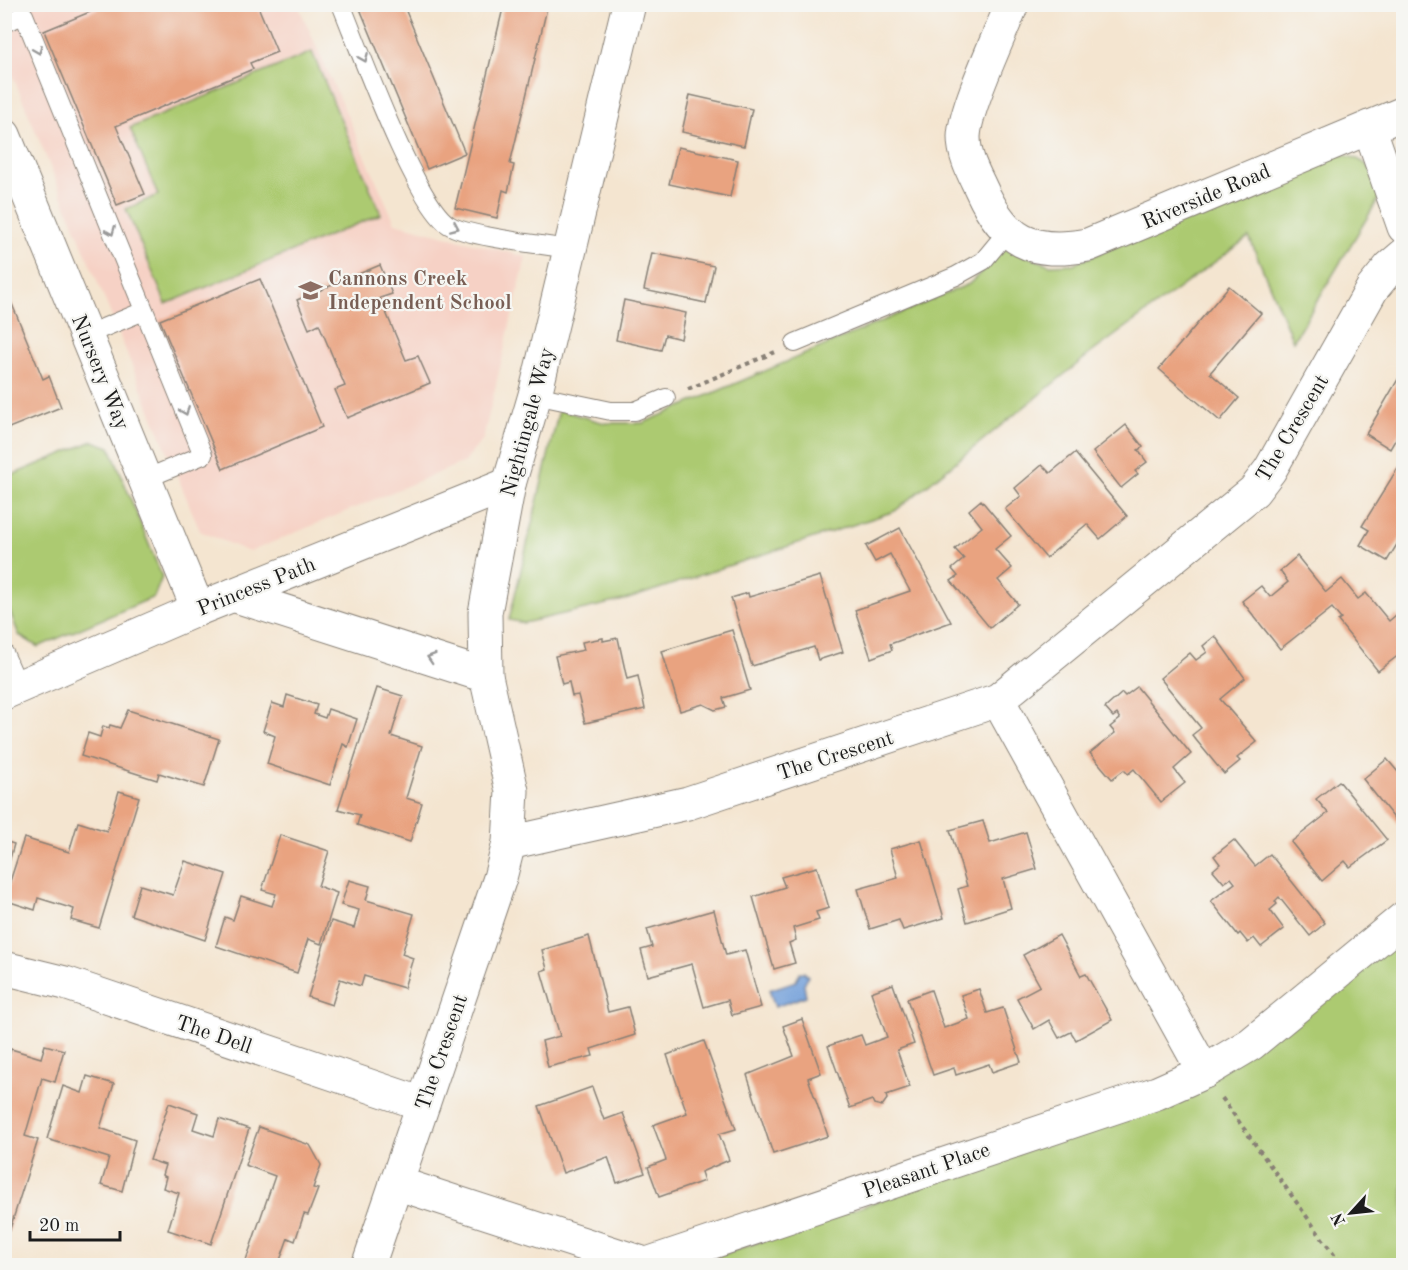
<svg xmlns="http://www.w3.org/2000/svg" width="1408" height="1270" viewBox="0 0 1408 1270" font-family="'Old Standard TT',serif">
  <rect width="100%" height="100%" fill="#f6f6f2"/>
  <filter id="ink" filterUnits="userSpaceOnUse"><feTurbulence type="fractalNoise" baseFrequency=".0167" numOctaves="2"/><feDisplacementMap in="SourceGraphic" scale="12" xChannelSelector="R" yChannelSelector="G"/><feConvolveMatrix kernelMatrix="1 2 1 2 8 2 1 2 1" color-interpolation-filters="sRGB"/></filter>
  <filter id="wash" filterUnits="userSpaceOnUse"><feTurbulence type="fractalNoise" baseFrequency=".008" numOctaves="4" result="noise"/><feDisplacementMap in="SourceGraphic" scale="24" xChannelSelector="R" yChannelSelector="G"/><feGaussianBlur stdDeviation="1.35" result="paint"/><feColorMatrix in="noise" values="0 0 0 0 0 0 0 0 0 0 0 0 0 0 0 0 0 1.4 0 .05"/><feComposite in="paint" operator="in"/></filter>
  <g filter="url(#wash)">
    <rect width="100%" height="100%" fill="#f4e5d0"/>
    <path fill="#f6d1c5" d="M4,5h294l97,218 131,34 -43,182 -19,23 -215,90 -49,-21 -195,-474z"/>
    <g fill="#acca71" stroke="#647346" stroke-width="1.5">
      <path d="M312,52l69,162 -215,90 -40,-95 32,-14 -28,-67z"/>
      <path d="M1339,154c30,5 32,14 43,39l-89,148 -44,-104 -158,116 -196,158 -267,88 -104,24 -15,-3 50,-210 46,13h38l326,-139 36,-36 45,17 23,-1z"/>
      <path d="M93,441l17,6 52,130 -8,20 -116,50 -19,-12 -14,-36v-121z"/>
      <path d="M1403,934v331l-686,1 1,-10 474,-163z"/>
    </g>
    <path fill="#719ed9" stroke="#465d7a" stroke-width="1.5" d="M800,972h4l4,4 -4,8 2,12 -31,11 -6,-17 27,-9z"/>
    <g id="blocks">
      <g fill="#e9a380">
        <path d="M109,4h148l20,48 -27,11 3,6 -137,57 29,68 -28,11 -73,-174z"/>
        <path d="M358,4h45l62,149 -38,16z"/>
        <path d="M504,4h44l-38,160 4,1 -6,27 -5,-2 -6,28 -42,-10z"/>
        <path d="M690,95l62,14 -8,37 -62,-14z"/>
        <path d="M678,147l60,13 -8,37 -61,-13z"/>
        <path d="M652,253l62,13 -8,37 -62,-13z"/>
        <path d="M380,265l12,29 -12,4 26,62 12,-4 12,27 -83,35 -12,-28 10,-4 -26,-62 -10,5 -12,-29z"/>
        <path d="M260,279l62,148 -99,42 -63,-149z"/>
        <path d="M1229,286l32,27 -51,60 29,25 -19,23 -61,-52z"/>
        <path d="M624,300l62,13 -5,26 -16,-4 -4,15 -45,-10z"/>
        <path d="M5,302l7,2 31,75 6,-3 12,31 -57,23v-36l4,-1 -3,-9z"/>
        <path d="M1404,369v56l-14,24 -24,-15z"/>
        <path d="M1126,425l17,22 -5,3 9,12 -12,9 3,3 -17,14 -28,-36z"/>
        <path d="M1075,453l52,63 -27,23 -13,-15 -41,34 -41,-49 16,-13 -6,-8 27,-23 8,8z"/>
        <path d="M1399,466l5,3v64l-17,28 -27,-16 9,-15 -7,-4z"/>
        <path d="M981,500l30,36 -16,13 17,19 -14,12 20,24 -28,24 -39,-47 7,-5 -6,-7 12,-10 -9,-10 27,-22 -13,-17z"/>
        <path d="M900,528l51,94 -61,22 2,6 -21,8 -16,-48 55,-19 -20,-37 -15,8 -9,-16z"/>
        <path d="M1297,556l29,36 16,-13 16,20 8,-6 23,28 7,-6 8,9v27l-26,20 -40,-50 3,-2 -9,-11 -52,41 -38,-48 19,-15 9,11 18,-15 -8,-11z"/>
        <path d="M820,576l23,76 -25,8 -4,-13 -62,19 -21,-68 17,-5 1,4z"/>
        <path d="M732,630l18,60 -27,8 3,9 -11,3 -12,-6 -23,7 -18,-60z"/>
        <path d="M1215,636l30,42 -25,21 37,43 -20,16 3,3 -16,13 -32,-39 9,-7 -41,-50 30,-25 6,7 11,-8 -4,-6z"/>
        <path d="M603,638v3l15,-3 9,41 11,-3 7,33 -60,14 -7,-28 -6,1 -3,-14 -7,2 -7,-28 29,-6 -2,-8z"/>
        <path d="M1137,687l54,67 -17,15 11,14 -24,19 -27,-33 -6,5 -4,-4 -12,9 -22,-26 25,-20 -5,-6 10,-8 -3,-5 -4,3 -8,-9 17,-15 3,3z"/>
        <path d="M377,688l26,8 -12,40 31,10 -16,52 16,5 -12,39 -53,-17 3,-10 -22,-6z"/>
        <path d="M287,695l30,10 -3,9 11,4 3,-9 29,10 -9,28 -5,-3 -13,41 -63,-21 8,-28 -12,-5 9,-28 12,4z"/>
        <path d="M128,710l91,29 -15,48 -45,-14 -2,7 -76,-24 7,-23 12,4 3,-11 6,2 1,-3 10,3z"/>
        <path d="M1387,759l11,13 6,-5v58l-3,2 -38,-48z"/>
        <path d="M1339,781l48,59 -37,27 -5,-6 -23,20 -31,-39 37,-29 -12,-14z"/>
        <path d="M119,791l20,6 -40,131 -28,-8 3,-11 -36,-11 -3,12 -31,-10 20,-62 45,14 9,-30 29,9z"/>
        <path d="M983,821l7,22 36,-11 11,37 -34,10 8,29 -44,14 -9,-33 9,-3 -17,-56z"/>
        <path d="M280,835l49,16 -11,35 19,7 -16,51 -13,-5 -11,34 -81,-27 9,-29 8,3 8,-24 31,10 4,-12 -14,-4z"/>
        <path d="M921,840l23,78 -41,12 -4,-10 -29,9 -12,-40 40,-11 -8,-29z"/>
        <path d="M1234,840l21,26 15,-12 55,69 -15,13 -31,-39 -4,4 2,3 -7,6 14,19 -23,18 -7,-9 -6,5 -8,-10 -2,2 -27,-34 24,-18 -4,-5 -7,5 -11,-13 7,-6 -6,-8z"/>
        <path d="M4,841l10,3 -9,33h-1z"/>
        <path d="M185,861l41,13 -21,66 -74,-25 9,-30 33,10z"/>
        <path d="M817,867l12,41 -13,4 3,8 -26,8 3,12 -7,3 6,20 -21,6 -21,-72 32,-10 -4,-10z"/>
        <path d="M349,880l21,6 -4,14 48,14 -12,40 11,4 -9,30 -40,-12 -3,10 -21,-7 -8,26 -24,-8 23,-76 23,7 5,-18 -18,-5z"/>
        <path d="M714,910l12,45 19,-5 16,57 -29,8 -4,-15 -24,7 -12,-43 -44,12 -7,-26 11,-3 -5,-18z"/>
        <path d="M1059,935l22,41 5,-2 26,46 -36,20 -5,-8 -12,6 -10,-18 -15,9 -17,-31 23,-12 -17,-31z"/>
        <path d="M589,936l19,76 20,-5 7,28 -44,14 2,7 -45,11 -6,-26 18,-5 -19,-65 6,-2 -5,-19z"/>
        <path d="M893,984l21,60 -17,6 13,37 -24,8 1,4 -5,7 -8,-2 -2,-4 -22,8 -22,-62 33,-11 4,10 22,-8 -16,-45z"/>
        <path d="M979,989l8,24 16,-5 18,54 -29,10 -3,-8 -33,11 -2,-7 -21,7 -26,-76 24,-9 13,38 25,-9 -8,-24z"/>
        <path d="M802,1019l19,54 -13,5 20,58 -55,18 -26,-79 47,-19 -11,-30z"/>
        <path d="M704,1041l32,88 -17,5 10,26 -28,12 3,9 -45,16 -11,-30 18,-7 -13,-35 34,-12 -20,-58z"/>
        <path d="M45,1045l19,5 -9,32 -13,-4 -17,58 13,4 -29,92 -4,-1v-161l6,-21 30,9z"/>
        <path d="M87,1076l27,8 -14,44 35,12 -13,51 -21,-6 8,-27 -62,-19 16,-53 19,7z"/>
        <path d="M592,1087l12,33 19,-7 22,60 -28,10 -9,-26 -45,16 -24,-67z"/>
        <path d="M169,1103l29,10 -5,16 21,7 5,-17 30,10 -38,115 -43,-14 11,-37 -16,-5 3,-11 -4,-2 3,-10 -15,-5z"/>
        <path d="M259,1127l51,18 11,20 -8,23 5,1 -10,26 -4,-1 -9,27 -7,-3 -10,28h-34l31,-90 -30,-11z"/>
      </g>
    </g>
  </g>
  <g filter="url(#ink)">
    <use href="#blocks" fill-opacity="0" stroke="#888076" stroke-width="1.5"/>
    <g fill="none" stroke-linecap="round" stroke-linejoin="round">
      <defs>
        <g id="service">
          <path d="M341,4c18,44 75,201 108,221 19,12 96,20 121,24"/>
          <path d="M4,23l20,-8 179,440 -58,24"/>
          <path d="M86,335l58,-24"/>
          <path d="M795,343l161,-67 27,-15 24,-29"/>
          <path d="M535,395l76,16h24l31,-13"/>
          <path d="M4,653l15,34"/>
        </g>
        <g id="minor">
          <path d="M1012,4c-12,31 -47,104 -48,133 0,19 9,35 17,52 24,53 50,66 107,56l316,-132"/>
          <path d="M1369,127l35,100"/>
          <path d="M4,135l194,474"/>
          <path d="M4,693l194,-84 311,-125"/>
          <path d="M998,700l206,372"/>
          <path d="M509,843l179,-40 310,-103 256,-209 16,-21 102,-181 18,-22 14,-12"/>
          <path d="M4,968l61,15 358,121"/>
          <path d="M396,1183l255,83"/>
          <path d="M647,1264l510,-171 47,-21 47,-28 153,-126"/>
        </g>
        <g id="tertiary">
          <path d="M233,595l253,81"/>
          <path d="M368,1266l132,-388 9,-35 3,-52 -26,-115 -1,-63 24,-129 26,-89 94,-391"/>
        </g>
      </defs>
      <use href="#service" stroke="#888076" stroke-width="20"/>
      <use href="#minor" stroke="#888076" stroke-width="35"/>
      <use href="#tertiary" stroke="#888076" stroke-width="35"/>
      <g stroke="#888076" stroke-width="4" stroke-dasharray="4.5 4.5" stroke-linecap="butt">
        <path d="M688,389l87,-37"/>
        <path d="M1222,1098l120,168"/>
      </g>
      <use href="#service" stroke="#fff" stroke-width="18"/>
      <use href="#minor" stroke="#fff" stroke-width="33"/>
      <use href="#tertiary" stroke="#fff" stroke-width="33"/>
    </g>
    <defs><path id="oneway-chevron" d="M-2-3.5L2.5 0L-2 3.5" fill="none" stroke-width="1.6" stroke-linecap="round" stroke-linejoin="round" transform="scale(1.5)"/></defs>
    <g stroke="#999">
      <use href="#oneway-chevron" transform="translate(38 50) rotate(68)"/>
      <use href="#oneway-chevron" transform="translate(364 58) rotate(67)"/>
      <use href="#oneway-chevron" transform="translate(455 227) rotate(24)"/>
      <use href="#oneway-chevron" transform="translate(111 231) rotate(68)"/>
      <use href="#oneway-chevron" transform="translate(185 411) rotate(68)"/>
      <use href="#oneway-chevron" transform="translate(431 658) rotate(-162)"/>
    </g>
  </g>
  <defs>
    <symbol id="school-bare" viewBox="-9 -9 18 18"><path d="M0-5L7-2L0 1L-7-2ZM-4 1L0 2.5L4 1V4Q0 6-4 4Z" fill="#8d6e63" stroke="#f6f6f2" stroke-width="2.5" paint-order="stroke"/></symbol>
  </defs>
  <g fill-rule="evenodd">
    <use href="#school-bare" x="294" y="274" width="33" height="33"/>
  </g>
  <g text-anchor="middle" stroke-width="4.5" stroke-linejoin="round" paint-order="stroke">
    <g font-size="21" fill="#1c1c1c" stroke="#f6f6f2">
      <text transform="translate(1206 196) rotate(-23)" y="7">Riverside Road</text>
      <text transform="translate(101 372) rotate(68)" y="7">Nursery Way</text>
      <text transform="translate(527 422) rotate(-75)" y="7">Nightingale Way</text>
      <text transform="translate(1292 428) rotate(-59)" y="7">The Crescent</text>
      <text transform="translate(256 586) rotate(-22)" y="7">Princess Path</text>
      <text transform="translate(835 755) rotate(-18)" y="7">The Crescent</text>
      <text transform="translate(214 1034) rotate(19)" y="7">The Dell</text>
      <text transform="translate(441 1052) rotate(-71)" y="7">The Crescent</text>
      <text transform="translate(926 1170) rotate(-19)" y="7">Pleasant Place</text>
    </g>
    <g font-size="21" font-weight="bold" fill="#785e54" stroke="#f6f6f2" text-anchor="start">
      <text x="328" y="285">Cannons Creek<tspan x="328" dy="24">Independent School</tspan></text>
    </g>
  </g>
  <rect width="1408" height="1270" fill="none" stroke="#f6f6f2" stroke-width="24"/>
  <g transform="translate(1351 1213) rotate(243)" stroke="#f6f6f2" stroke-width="4.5" paint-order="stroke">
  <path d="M0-4.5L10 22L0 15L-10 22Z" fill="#1c1c1c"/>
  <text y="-9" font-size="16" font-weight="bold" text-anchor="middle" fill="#1c1c1c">N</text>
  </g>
  <path d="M30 1231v9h90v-9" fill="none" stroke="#1c1c1c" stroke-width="3"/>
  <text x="39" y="1231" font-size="18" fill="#1c1c1c" stroke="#f6f6f2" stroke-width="4.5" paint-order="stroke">20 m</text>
</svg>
